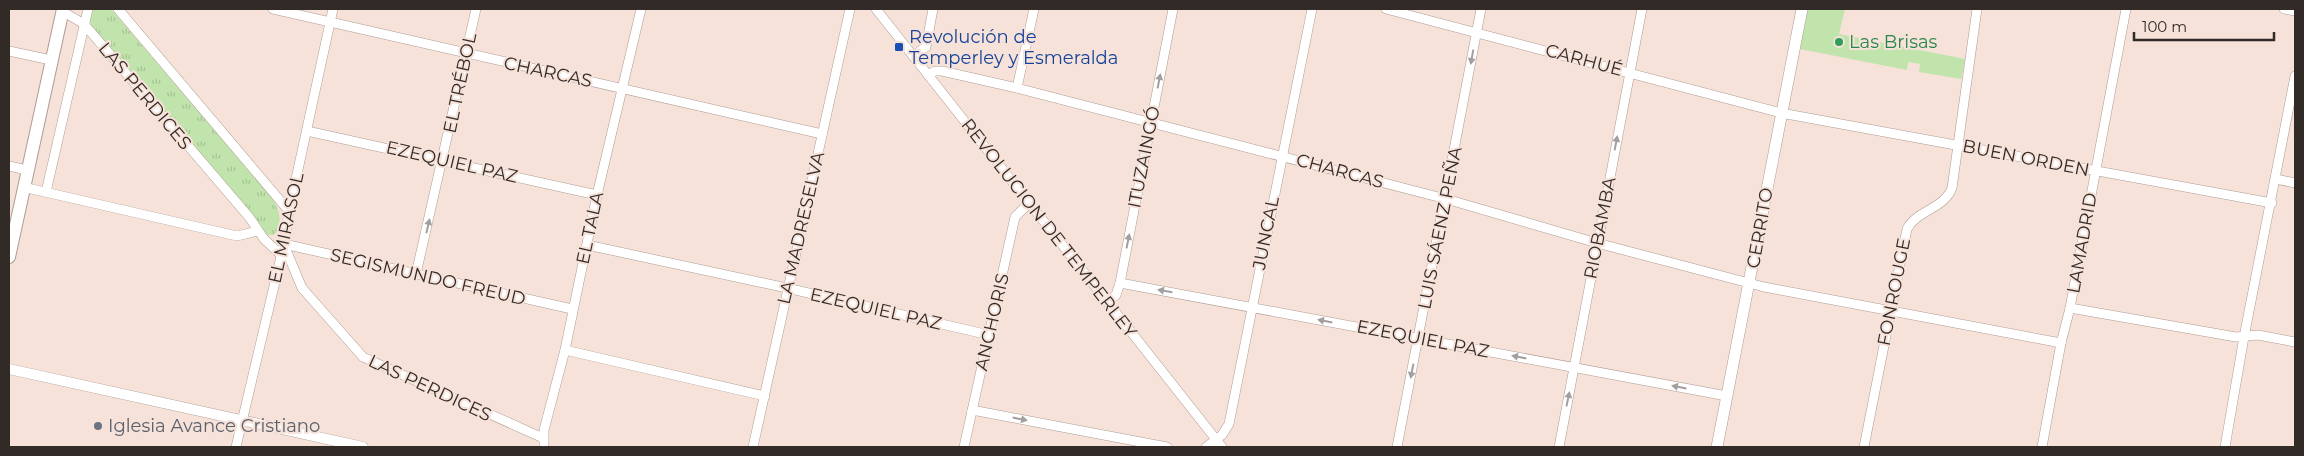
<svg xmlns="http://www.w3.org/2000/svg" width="2304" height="456" viewBox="0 0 2304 456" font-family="Montserrat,sans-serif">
  <defs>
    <pattern id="grass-tufts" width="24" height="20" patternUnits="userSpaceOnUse" patternTransform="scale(1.25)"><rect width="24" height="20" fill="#c0e4ab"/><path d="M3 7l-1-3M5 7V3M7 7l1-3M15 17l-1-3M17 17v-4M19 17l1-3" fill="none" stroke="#a5c493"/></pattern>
  </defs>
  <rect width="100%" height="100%" fill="#f6e2d9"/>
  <path fill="url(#grass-tufts)" d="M93,9h18l158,185c9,12 16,27 5,41h-7l-4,-3 -171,-203 -2,-8z"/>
  <path fill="#c0e4ab" d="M1808,9h37l-6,25 126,25 -4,20 -42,-7 1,-8 -12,-2 -1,8 -107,-21z"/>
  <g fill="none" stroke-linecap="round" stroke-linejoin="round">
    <defs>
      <g id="minor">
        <path d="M118,9l171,202"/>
        <path d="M273,9l549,125"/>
        <path d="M876,9l346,438"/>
        <path d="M1386,9l395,104 491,90"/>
        <path d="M2284,9l11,2"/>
        <path d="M62,11l22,13 165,193 15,22 17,16"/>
        <path d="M9,51l42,9"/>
        <path d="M913,56l13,-9 7,-38"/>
        <path d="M928,75l7,-4h7l75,17 429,111 151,44 167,44 297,56"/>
        <path d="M1017,88l17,-79"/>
        <path d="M307,131l290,64"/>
        <path d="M9,166l18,4"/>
        <path d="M2276,179l19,4"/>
        <path d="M23,187l214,49 21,-5"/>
        <path d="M46,192l42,-183"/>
        <path d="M284,244l288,65"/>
        <path d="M284,245l18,43 61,69 180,81"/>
        <path d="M587,245l200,43 202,47"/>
        <path d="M416,274l60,-265"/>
        <path d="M1120,283l607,113"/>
        <path d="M1108,302l8,-7 4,-12 53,-274"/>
        <path d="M2070,308l166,29 22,-2 37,7"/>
        <path d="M565,350l200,46"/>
        <path d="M972,410l195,37"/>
        <path d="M236,447l48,-203 5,-33 44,-202"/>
        <path d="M544,447v-17l21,-80 32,-155 44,-186"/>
        <path d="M753,447l97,-438"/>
        <path d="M964,447l51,-230 14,-14"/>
        <path d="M1206,447l16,-12 7,-11 83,-415"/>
        <path d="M1397,447l84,-438"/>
        <path d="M1559,447l83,-438"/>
        <path d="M1864,447l43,-218c10,-19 37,-20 45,-41l25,-179"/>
        <path d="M2042,447l19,-104 9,-35 56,-299"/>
        <path d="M2225,447l19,-110 51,-261"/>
      </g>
      <path id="tertiary" d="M9,369l354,78"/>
      <path id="secondary" d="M1717,447l85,-438"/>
      <path id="primary" d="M9,257l54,-248"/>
    </defs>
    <use href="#minor" stroke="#ae9c93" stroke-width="10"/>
    <use href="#tertiary" stroke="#ae9c93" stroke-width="11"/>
    <use href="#secondary" stroke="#ae9c93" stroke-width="12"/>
    <use href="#primary" stroke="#ae9c93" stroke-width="14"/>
    <use href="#minor" stroke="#fff" stroke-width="9"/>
    <use href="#tertiary" stroke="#fff" stroke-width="10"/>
    <use href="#secondary" stroke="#fff" stroke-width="11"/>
    <use href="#primary" stroke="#fff" stroke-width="12"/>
  </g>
  <defs><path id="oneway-solid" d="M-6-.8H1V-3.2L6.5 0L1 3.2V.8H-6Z" transform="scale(1.25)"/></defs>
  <g fill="#a39f9e">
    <use href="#oneway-solid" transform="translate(1472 57) rotate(100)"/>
    <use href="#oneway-solid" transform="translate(1159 81) rotate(-79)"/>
    <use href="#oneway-solid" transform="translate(1616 143) rotate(-79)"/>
    <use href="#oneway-solid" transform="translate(428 226) rotate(-77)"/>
    <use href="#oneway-solid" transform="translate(1128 241) rotate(-79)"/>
    <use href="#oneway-solid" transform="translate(1165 291) rotate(-170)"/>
    <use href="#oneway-solid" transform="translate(1325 321) rotate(-169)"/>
    <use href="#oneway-solid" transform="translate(1519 357) rotate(-169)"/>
    <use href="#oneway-solid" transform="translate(1412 371) rotate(101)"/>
    <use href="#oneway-solid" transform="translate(1679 387) rotate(-169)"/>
    <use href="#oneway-solid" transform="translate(1568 399) rotate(-78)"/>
    <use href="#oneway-solid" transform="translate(1020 419) rotate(11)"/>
  </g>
  <circle fill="#2e9e5b" stroke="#f6e2d9" stroke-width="2" cx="1839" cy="42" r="5"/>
  <rect fill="#1a4fb4" stroke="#f6e2d9" stroke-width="2" x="894" y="42" width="10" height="10" rx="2.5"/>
  <circle fill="#6b7280" stroke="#f6e2d9" stroke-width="2" cx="98" cy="426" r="5"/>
  <g text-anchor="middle" stroke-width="4" stroke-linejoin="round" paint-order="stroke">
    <g font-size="18" fill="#164399" stroke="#f6e2d9" text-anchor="start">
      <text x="909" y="43">Revolución de<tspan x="909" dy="21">Temperley y Esmeralda</tspan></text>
    </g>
    <g font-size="18" fill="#27864d" stroke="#f6e2d9" text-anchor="start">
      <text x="1849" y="48">Las Brisas</text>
    </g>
    <g font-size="18" fill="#322a27" stroke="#f6e2d9">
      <text transform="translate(1584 60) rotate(15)" y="6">CARHUÉ</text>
      <text transform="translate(548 72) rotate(12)" y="6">CHARCAS</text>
      <text transform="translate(460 83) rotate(-78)" y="6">EL TRÉBOL</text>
      <text transform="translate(145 96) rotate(50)" y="6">LAS PERDICES</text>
      <text transform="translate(1144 157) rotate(-79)" y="6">ITUZAINGÓ</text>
      <text transform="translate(2026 158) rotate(11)" y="6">BUEN ORDEN</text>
      <text transform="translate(452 162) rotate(13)" y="6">EZEQUIEL PAZ</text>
      <text transform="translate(1340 171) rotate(15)" y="6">CHARCAS</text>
      <text transform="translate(286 228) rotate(-78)" y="6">EL MIRASOL</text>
      <text transform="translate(590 228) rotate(-78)" y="6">EL TALA</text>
      <text transform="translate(801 228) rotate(-77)" y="6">LA MADRESELVA</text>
      <text transform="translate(1049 228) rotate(52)" y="6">REVOLUCION DE TEMPERLEY</text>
      <text transform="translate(1440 228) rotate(-79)" y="6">LUIS SÁENZ PEÑA</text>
      <text transform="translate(1600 228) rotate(-79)" y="6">RIOBAMBA</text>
      <text transform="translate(1760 228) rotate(-80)" y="6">CERRITO</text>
      <text transform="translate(1266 233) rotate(-79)" y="6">JUNCAL</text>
      <text transform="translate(2082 243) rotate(-80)" y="6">LAMADRID</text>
      <text transform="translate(428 277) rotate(13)" y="6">SEGISMUNDO FREUD</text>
      <text transform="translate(1894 292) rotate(-79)" y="6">FONROUGE</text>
      <text transform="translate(876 309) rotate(13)" y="6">EZEQUIEL PAZ</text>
      <text transform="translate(992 322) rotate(-77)" y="6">ANCHORIS</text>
      <text transform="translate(1423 339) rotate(11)" y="6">EZEQUIEL PAZ</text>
      <text transform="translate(430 388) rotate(25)" y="6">LAS PERDICES</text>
    </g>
    <g font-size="18" fill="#5b616d" stroke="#f6e2d9" text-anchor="start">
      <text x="108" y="432">Iglesia Avance Cristiano</text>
    </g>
  </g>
  <rect width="2304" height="456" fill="none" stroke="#322a27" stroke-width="20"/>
  <path d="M2134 32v8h140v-8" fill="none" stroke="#322a27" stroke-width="2.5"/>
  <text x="2142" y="32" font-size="15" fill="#322a27" stroke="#f6e2d9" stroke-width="4" paint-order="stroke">100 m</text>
</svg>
